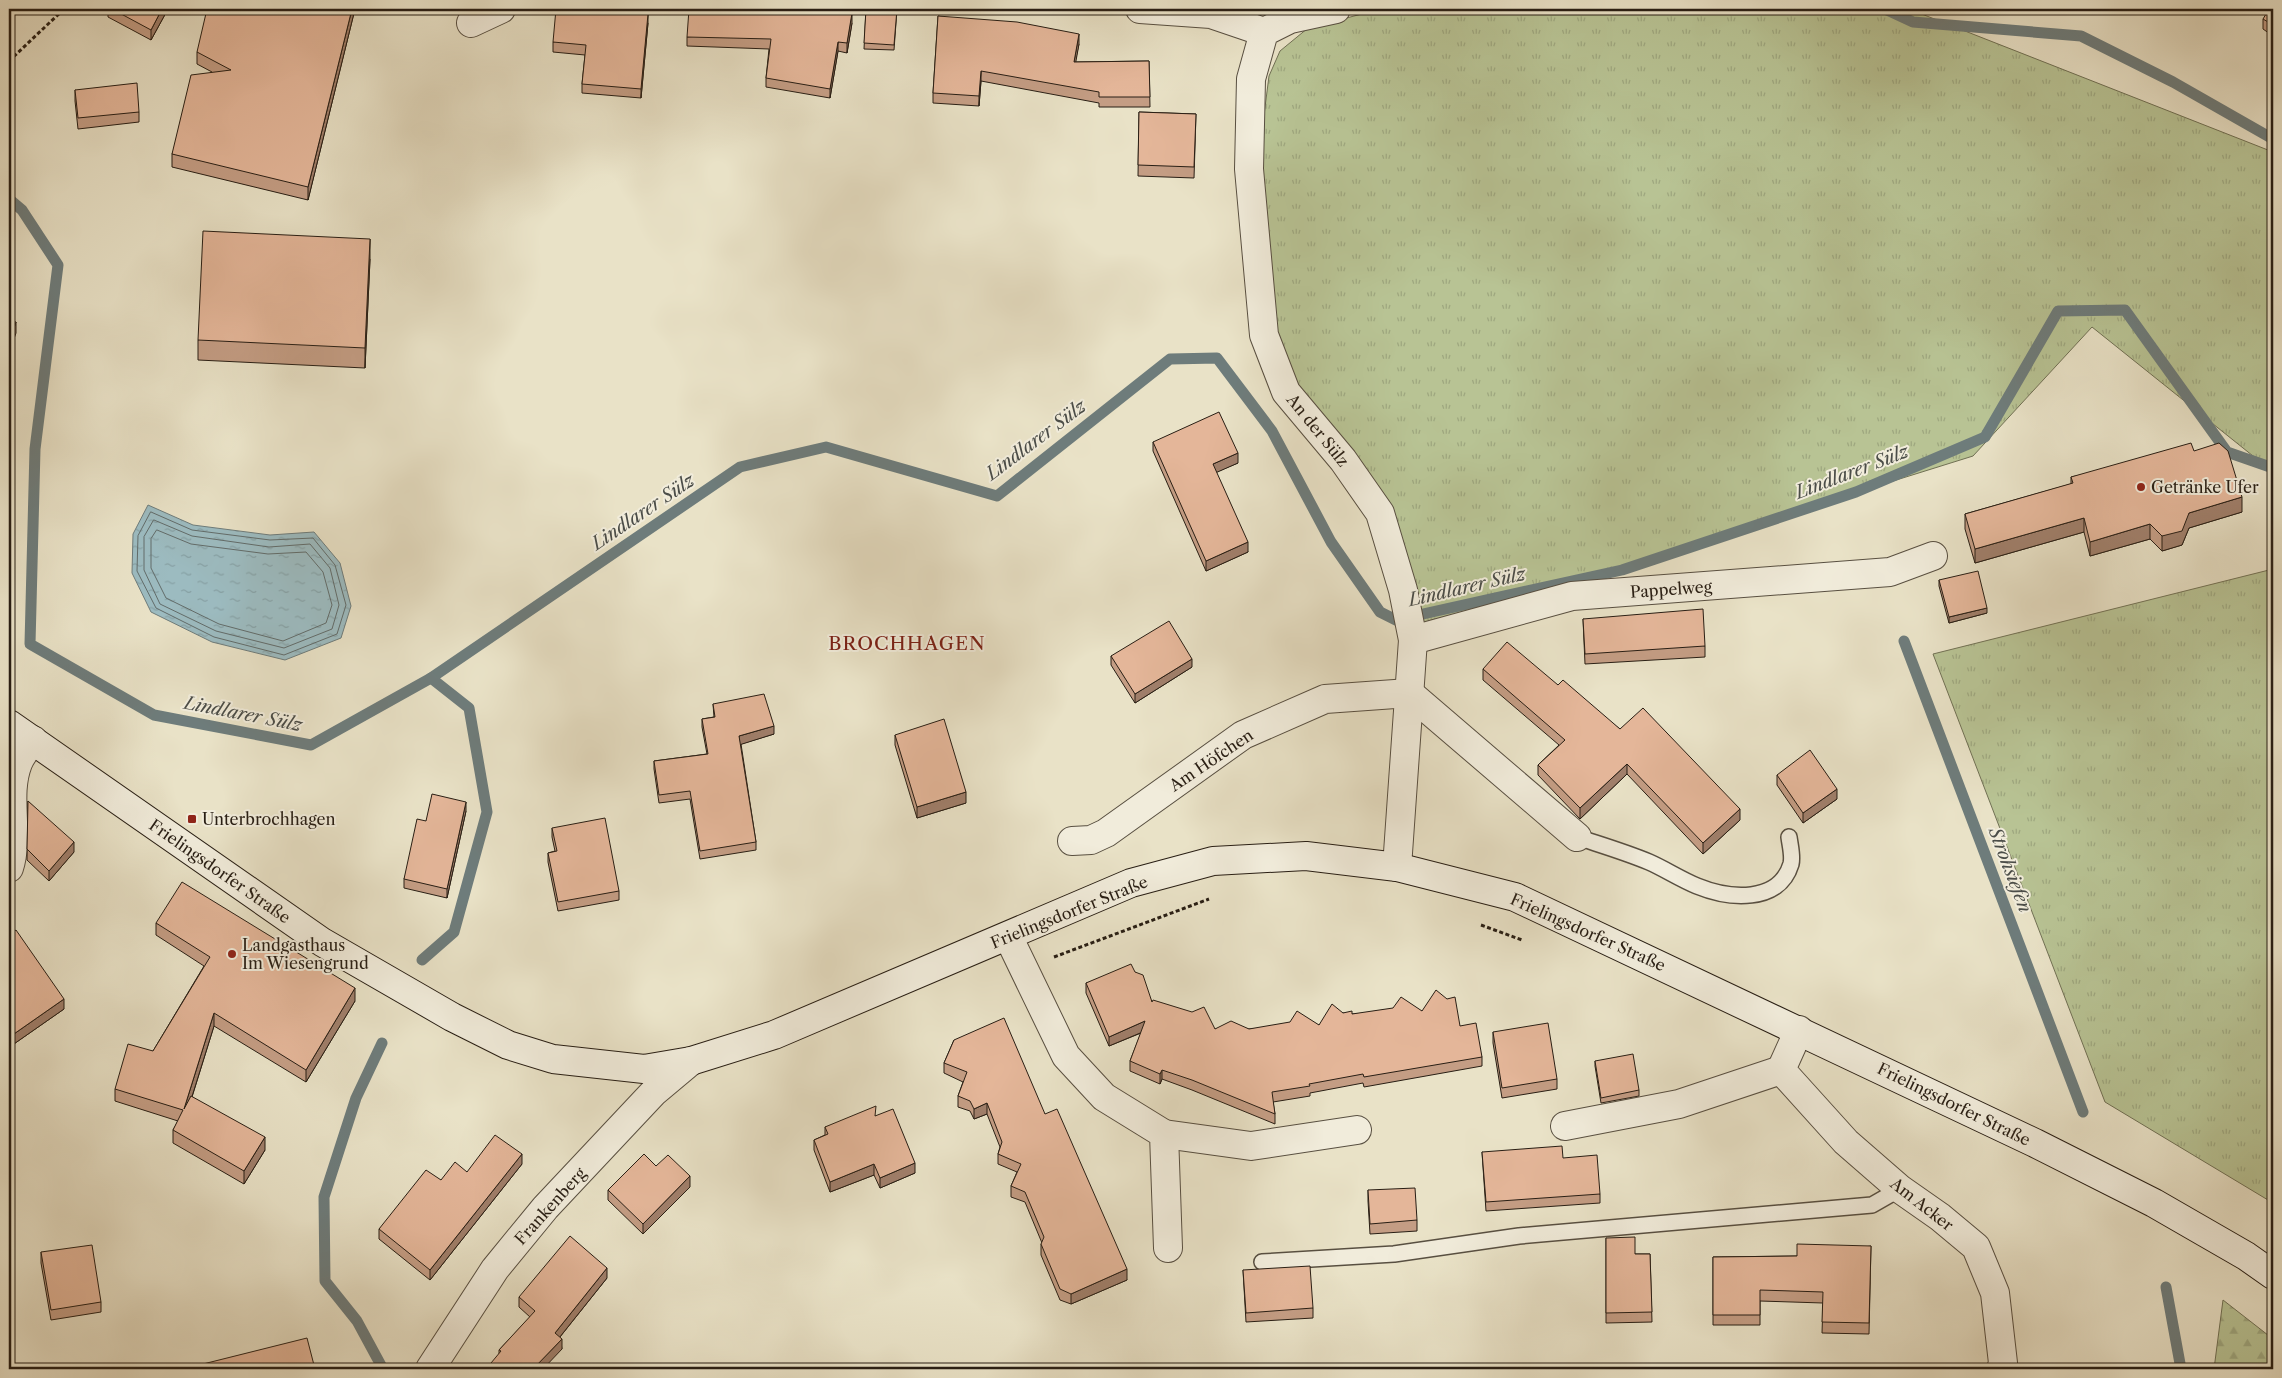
<svg xmlns="http://www.w3.org/2000/svg" width="2282" height="1378" viewBox="0 0 2282 1378" font-family="'Libre Caslon Text',serif">
  <defs>
    <pattern id="grass-tufts" width="24" height="20" patternUnits="userSpaceOnUse" patternTransform="scale(1.25)"><rect width="24" height="20" fill="#b8c394"/><path d="M3 7l-1-3M5 7V3M7 7l1-3M15 17l-1-3M17 17v-4M19 17l1-3" fill="none" stroke="#9ea77f"/></pattern>
    <pattern id="forest-firs" width="22" height="20" patternUnits="userSpaceOnUse" patternTransform="scale(1.25)"><rect width="22" height="20" fill="#b8c394"/><path d="M5 1l3.5 6h-7zM16 11l3.5 6h-7z" fill="#9ea77f"/></pattern>
    <pattern id="water-ripples" width="26" height="14" patternUnits="userSpaceOnUse" patternTransform="scale(1.25)"><rect width="26" height="14" fill="#9cbbc0"/><path d="M2 4q2-2 4 0t4 0M15 11q2-2 4 0t4 0" fill="none" stroke="#86a0a4"/></pattern>
  </defs>
  <rect width="100%" height="100%" fill="#e9e2c7"/>
  <filter id="stains"><feTurbulence type="fractalNoise" baseFrequency=".004" numOctaves="4"/><feColorMatrix values="0 0 0 0 .2 0 0 0 0 .09 0 0 0 0 .02 0 0 0 .5 -.17"/></filter>
  <radialGradient id="worn" r=".72"><stop offset=".6" stop-color="#630" stop-opacity="0"/><stop offset="1" stop-color="#630" stop-opacity=".3"/></radialGradient>
  <g fill="url(#grass-tufts)" stroke="#707054">
    <path d="M1381,9h528l364,143v320l-181,-145 -119,129 -550,172 -10,-38 -118,-201 -25,-55 -13,-164 12,-94 11,-25 28,-23z"/>
    <path d="M2273,569v634l-168,-101 -172,-448z"/>
  </g>
  <path fill="url(#forest-firs)" stroke="#707054" d="M2223,1300l50,39v30h-59z"/>
  <path fill="url(#water-ripples)" stroke="#6e7c7b" d="M148,505l45,20 77,10 44,-3 26,31 11,43 -10,32 -56,22 -73,-18 -61,-30 -19,-39 1,-39z"/>
  <g fill="none" stroke-linecap="round" stroke-linejoin="round">
    <g stroke="#626c6a" stroke-width="1">
      <path d="M151,512l41,18 78,10 43,-2 22,27 11,40 -9,29 -53,21 -70,-18 -58,-29 -19,-37 1,-35z"/>
      <path d="M154,520l38,16 77,11 41,-3 20,24 9,37 -7,24 -48,19 -68,-17 -56,-27 -16,-34v-33z"/>
      <path d="M157,530l34,14 77,10 38,-2 17,20 9,33 -6,18 -43,18 -64,-17 -53,-26 -15,-30v-29z"/>
    </g>
    <g stroke="#6e7c7b" stroke-width="11">
      <path d="M1885,9l28,13 168,14 92,46 100,57"/>
      <path d="M9,199l13,11 36,55 -23,184 -5,195 124,71 157,30 120,-67 309,-211 86,-20 171,49 173,-137 47,-1 55,73 59,111 49,70 16,8 226,-50 234,-78 129,-55 73,-126 67,-1 102,142 46,16"/>
      <path d="M1904,641l179,471"/>
      <path d="M422,960l32,-28 33,-120 -18,-104 -38,-30"/>
      <path d="M382,1043l-26,55 -32,99 1,84 32,40 26,48"/>
      <path d="M2166,1287l15,82"/>
    </g>
    <defs>
      <g id="lane">
        <path d="M1577,837c24,8 48,15 72,25 16,7 31,17 48,24 32,13 82,18 94,-22 2,-8 -1,-19 -2,-27"/>
        <path d="M1262,1262l132,-8 125,-18 353,-31 28,-16"/>
      </g>
      <g id="street">
        <path d="M1140,9l71,5 53,18"/>
        <path d="M1336,9l-46,10 -26,13 -13,47 -2,90 15,166 22,57 57,68 37,53 23,77 10,50 -16,227"/>
        <path d="M471,23l30,-14"/>
        <path d="M1413,640l159,-44 318,-24 43,-16"/>
        <path d="M1072,841l19,-1 15,-7 137,-98 82,-36 84,-6 168,144"/>
        <path d="M9,868c11,-34 -4,-72 9,-105 3,-8 10,-16 15,-23"/>
        <path d="M1008,936l58,120 38,41 60,37 4,114"/>
        <path d="M1799,1030l-18,40 65,72 54,47 40,28 36,30 19,46 8,70 -2,6"/>
        <path d="M1565,1126l114,-22 102,-34"/>
        <path d="M1164,1134l87,12 106,-16"/>
        <path d="M430,1369l65,-100 50,-61 109,-116 37,-31"/>
      </g>
      <path id="secondary" d="M9,724l313,218 130,75 56,28 45,14 91,10 47,-8 83,-26 357,-152 82,-22 93,-5 91,11 118,30 520,246 119,60 92,53 27,19"/>
    </defs>
    <use href="#lane" stroke="#584f41" stroke-width="18"/>
    <use href="#street" stroke="#584f41" stroke-width="30"/>
    <use href="#secondary" stroke="#281e14" stroke-width="30"/>
    <g stroke="#281e14" stroke-width="3" stroke-dasharray="4 2.5" stroke-linecap="butt">
      <path d="M9,61l55,-52"/>
      <path d="M1481,925l41,15"/>
      <path d="M1054,957l155,-58"/>
    </g>
    <use href="#lane" stroke="#f1ecdb" stroke-width="15"/>
    <use href="#street" stroke="#f1ecdb" stroke-width="28"/>
    <use href="#secondary" stroke="#f1ecdb" stroke-width="28"/>
  </g>
  <g fill="#c49d84" stroke="#281e14">
    <path d="M108,9h60l-17,31 -43,-23z"/>
    <path d="M355,9l-47,191 -136,-33v-13l40,-82 -15,-8v-12z"/>
    <path d="M866,9h31l-3,41 -30,-1z"/>
    <path d="M2273,9v27l-10,-7v-10z"/>
    <path d="M938,16l141,28 -4,18 74,-1 1,46h-51v-4l-118,-22 -2,25 -46,-3v-10z"/>
    <path d="M648,23l-7,75 -59,-5v-9l3,-29 -32,-3v-10z"/>
    <path d="M852,23l-5,30 -9,-2 -8,47 -64,-11v-9l3,-29 -82,-3v-9z"/>
    <path d="M75,90l64,22v10l-61,7 -3,-28z"/>
    <path d="M1139,112l57,2 -2,64 -56,-2z"/>
    <path d="M370,259l-5,109 -167,-8v-20z"/>
    <path d="M1153,442l85,21 -22,9 32,80 -42,19 -53,-120z"/>
    <path d="M2194,451l48,61 -53,16 -7,17 -20,6 -12,-12 -60,17 -6,-24 -109,31 -10,-34v-15l106,-30v-7z"/>
    <path d="M1939,580l48,33 -38,10 -10,-37z"/>
    <path d="M1583,619l122,27v11l-120,7z"/>
    <path d="M1111,656l81,11 -57,36 -24,-38z"/>
    <path d="M1483,669l75,16 62,44 120,91 -37,34 -76,-80 -47,45 -42,-44v-10l21,-20 -76,-65z"/>
    <path d="M713,704l61,30 -33,10 15,98v8l-56,9 -10,-60 -31,4 -5,-34v-8l53,-7 -5,-27v-8l12,-2z"/>
    <path d="M895,735l71,68 -49,15 -22,-73z"/>
    <path d="M1777,775l60,24 -34,24 -26,-38z"/>
    <path d="M28,801l46,51 -25,29 -22,-21z"/>
    <path d="M466,811l-19,87 -43,-10v-9l22,-58z"/>
    <path d="M552,828l67,63v9l-61,11 -10,-49v-9l7,-2 -3,-14z"/>
    <path d="M156,923l199,78 -49,81 -92,-56 -22,71 73,53 -21,34 -71,-41v-13l5,-9 -63,-20v-12l38,-38 51,-85 -48,-31z"/>
    <path d="M9,935l55,74 -53,37 -2,-3z"/>
    <path d="M1135,972l17,30 63,27h34l70,-4 24,-12 9,1 70,-3 38,15 22,31v9l-118,21 -1,-4 -53,10v3l-37,6 2,12v10l-83,-34 -30,-11 -2,5 -30,-13v-10l11,-28 -32,13 -23,-53v-10z"/>
    <path d="M1493,1032l64,47v10l-55,9 -9,-55z"/>
    <path d="M954,1040l91,74 82,166 -56,24 -11,-4 -19,-45v-11l1,-1 -17,-41 -14,-5v-11l6,-14 -19,-8v-10l2,-7 -13,-33 -13,5 -4,-8 -12,-4v-11l5,-14 -19,-9v-10z"/>
    <path d="M1595,1061l44,29v6l-38,7 -6,-37z"/>
    <path d="M876,1116l39,57 -35,15 -6,-13 -44,17 -16,-42v-10l11,-5v-8z"/>
    <path d="M1482,1152l118,42v9l-114,8z"/>
    <path d="M522,1164l-92,116 -51,-41v-10l62,-49 26,-8z"/>
    <path d="M656,1166l34,21 -47,47 -35,-34v-10z"/>
    <path d="M1368,1190l49,30v11l-47,3 -2,-33z"/>
    <path d="M1606,1238l29,16h15l2,68 -46,1z"/>
    <path d="M1871,1246l-2,88 -47,-1 1,-30 -63,-2v24h-47v-68l84,-1z"/>
    <path d="M41,1252l60,50v10l-50,8 -10,-57z"/>
    <path d="M1243,1270l70,38v10l-67,4z"/>
    <path d="M607,1278l-47,59 2,12 -63,5v-4l31,-33 -11,-10v-10z"/>
  </g>
  <g fill="#a07f6b" stroke="#281e14">
    <path d="M162,9h6l-17,31v-10z"/>
    <path d="M352,9h3l-47,191v-13z"/>
    <path d="M852,13v10l-5,30v-10z"/>
    <path d="M648,14v9l-7,75v-9z"/>
    <path d="M1079,34v10l-5,28v-10z"/>
    <path d="M838,42v9l-8,47v-9z"/>
    <path d="M981,71v10l-2,25v-10z"/>
    <path d="M370,239v20l-5,109v-20z"/>
    <path d="M16,322v11l-7,20v-11z"/>
    <path d="M1238,453v10l-25,11v-10z"/>
    <path d="M2242,497v15l-53,16 -7,17 -20,6v-15l27,-23z"/>
    <path d="M2084,518v14l-109,31v-14z"/>
    <path d="M2150,524v15l-60,17v-14z"/>
    <path d="M1248,542v10l-42,19v-10z"/>
    <path d="M1987,608v5l-38,10v-6z"/>
    <path d="M1192,659v8l-57,36v-9z"/>
    <path d="M774,726v8l-35,11v-9z"/>
    <path d="M1627,764v10l-47,45v-11z"/>
    <path d="M1837,789v10l-34,24v-10z"/>
    <path d="M966,792v11l-49,15v-11z"/>
    <path d="M466,802v9l-19,87v-9z"/>
    <path d="M1740,809v11l-37,34v-11z"/>
    <path d="M74,842v10l-25,29v-10z"/>
    <path d="M355,988v13l-49,81v-12z"/>
    <path d="M64,999v10l-53,37v-10z"/>
    <path d="M214,1013v13l-30,96v-13z"/>
    <path d="M1145,1021v10l-36,15v-9z"/>
    <path d="M1162,1070v9l-2,5v-10z"/>
    <path d="M987,1103v11l-13,5v-10z"/>
    <path d="M265,1137v13l-21,34v-13z"/>
    <path d="M522,1154v10l-92,116v-10z"/>
    <path d="M915,1163v10l-35,15v-10z"/>
    <path d="M874,1164v11l-44,17v-10z"/>
    <path d="M690,1176v11l-47,47v-10z"/>
    <path d="M607,1268v10l-52,65v-10z"/>
    <path d="M1127,1269v11l-56,24v-10z"/>
    <path d="M562,1339v10l-19,20h-10z"/>
  </g>
  <g fill="#e4b699" stroke="#281e14">
    <path d="M112,9h50l-11,21z"/>
    <path d="M207,9h145l-44,178 -136,-33 19,-79 40,-5 -34,-18z"/>
    <path d="M556,9h35l57,5 -7,75 -59,-5 4,-39 -33,-3z"/>
    <path d="M689,9h137l26,4 -5,30 -9,-1 -8,47 -64,-11 5,-39 -84,-2z"/>
    <path d="M866,9h31l-3,36 -30,-2z"/>
    <path d="M2269,9h4v16l-10,-6z"/>
    <path d="M938,16l79,6 62,12 -5,28 75,-1 1,36h-51v-5l-118,-21 -2,25 -46,-3z"/>
    <path d="M137,83l2,29 -61,6 -3,-28z"/>
    <path d="M1139,112l57,2 -2,53 -56,-2z"/>
    <path d="M203,231l167,8 -5,109 -167,-8z"/>
    <path d="M9,320l7,2 -7,20z"/>
    <path d="M1219,412l19,41 -25,11 35,78 -42,19 -53,-119z"/>
    <path d="M2191,443l3,8 25,-8 9,8 14,46 -53,16 -7,18 -20,5 -12,-12 -60,18 -6,-24 -109,31 -10,-35 108,-31 -2,-6z"/>
    <path d="M1978,571l9,37 -38,9 -10,-37z"/>
    <path d="M1703,609l2,37 -120,8 -2,-35z"/>
    <path d="M1169,621l23,38 -57,35 -24,-38z"/>
    <path d="M1507,642l51,43 5,-5 57,49 23,-21 97,101 -37,34 -76,-79 -47,44 -42,-43 27,-25 -82,-71z"/>
    <path d="M764,694l10,32 -35,10 17,106 -56,9 -10,-60 -31,4 -5,-34 54,-7 -6,-35 13,-2 -2,-13z"/>
    <path d="M944,719l22,73 -49,15 -22,-72z"/>
    <path d="M1810,750l27,39 -34,24 -26,-38z"/>
    <path d="M432,794l34,8 -19,87 -43,-10 13,-60 9,2z"/>
    <path d="M28,801l46,41 -25,29 -22,-22z"/>
    <path d="M605,818l14,73 -61,11 -10,-49 9,-2 -5,-23z"/>
    <path d="M182,882l173,106 -49,82 -92,-57 -30,96 7,-13 74,41 -21,34 -71,-41 10,-20 -68,-21 13,-45 25,7 57,-94 -54,-34z"/>
    <path d="M16,930l48,69 -53,37 -2,-4v-97z"/>
    <path d="M1131,964l4,8 8,3 9,27 1,-2 39,12 12,-5 11,22 16,-8 18,8 41,-7 7,-11 22,14 13,-21 11,9 9,-2v3l41,-6 8,-11 21,14 14,-21 11,9 8,-2 5,29 16,-3 6,34 -118,20 -1,-3 -54,10 1,2 -38,6 3,22 -83,-34 -30,-10 -2,4 -30,-13 15,-40 -36,16 -23,-54z"/>
    <path d="M1004,1018l41,96 12,-5 70,160 -56,25 -11,-5 -19,-45 3,-7 -19,-45 -14,-6 10,-22 -23,-10 4,-12 -15,-39 -13,6 -4,-8 -12,-5 9,-24 -23,-9 10,-23z"/>
    <path d="M1548,1023l9,56 -55,9 -9,-56z"/>
    <path d="M1633,1054l6,36 -38,8 -6,-37z"/>
    <path d="M876,1106l-1,10 18,-7 22,54 -35,15 -6,-14 -44,18 -16,-42 14,-6 -3,-7z"/>
    <path d="M495,1135l27,19 -92,116 -51,-41 47,-59 15,10 14,-18 12,10z"/>
    <path d="M1562,1146l1,12 34,-3 3,39 -114,8 -4,-50z"/>
    <path d="M644,1154l12,12 12,-11 22,21 -47,48 -35,-34z"/>
    <path d="M1415,1188l2,32 -47,4 -2,-34z"/>
    <path d="M570,1236l37,32 -52,65 7,6 -29,30h-47l15,-18 -2,-1 36,-39 -16,-14z"/>
    <path d="M1635,1237v17h15l2,58 -46,1v-75z"/>
    <path d="M1797,1244l74,2 -2,77 -47,-1 1,-30 -63,-2v25h-47v-58l84,-1z"/>
    <path d="M92,1245l9,57 -50,8 -10,-58z"/>
    <path d="M1310,1266l3,42 -67,5 -3,-43z"/>
    <path d="M307,1338l8,31h-115l-1,-4z"/>
  </g>
  <g fill="#8f2418" stroke="#f1ecdb" stroke-width="2">
    <circle cx="2141" cy="487" r="5"/>
    <rect x="187" y="814" width="10" height="10" rx="2.5"/>
    <circle cx="232" cy="954" r="5"/>
  </g>
  <g text-anchor="middle" stroke-width="4" stroke-linejoin="round" paint-order="stroke">
    <g font-size="16" fill="#281e14" stroke="#f1ecdb">
      <text transform="translate(1318 430) rotate(51)" y="6">An der Sülz</text>
      <text transform="translate(1671 589) rotate(-4)" y="6">Pappelweg</text>
      <text transform="translate(1211 760) rotate(-34)" y="6">Am Höfchen</text>
      <text transform="translate(220 871) rotate(35)" y="6">Frielingsdorfer Straße</text>
      <text transform="translate(1069 912) rotate(-22)" y="6">Frielingsdorfer Straße</text>
      <text transform="translate(1588 932) rotate(24)" y="6">Frielingsdorfer Straße</text>
      <text transform="translate(1954 1104) rotate(26)" y="6">Frielingsdorfer Straße</text>
      <text transform="translate(1922 1204) rotate(38)" y="6">Am Acker</text>
      <text transform="translate(550 1206) rotate(-48)" y="6">Frankenberg</text>
    </g>
    <g font-size="16" fill="#281e14" stroke="#f1ecdb" text-anchor="start">
      <text x="2151" y="493">Getränke Ufer</text>
      <text x="202" y="825">Unterbrochhagen</text>
      <text x="242" y="951">Landgasthaus<tspan x="242" dy="18">Im Wiesengrund</tspan></text>
    </g>
    <g font-size="18" font-style="italic" fill="#4b4d48" stroke="#f1ecdb">
      <text transform="translate(1036 440) rotate(-37)" y="6">Lindlarer Sülz</text>
      <text transform="translate(1852 472) rotate(-21)" y="6">Lindlarer Sülz</text>
      <text transform="translate(643 512) rotate(-34)" y="6">Lindlarer Sülz</text>
      <text transform="translate(1467 587) rotate(-13)" y="6">Lindlarer Sülz</text>
      <text transform="translate(243 714) rotate(11)" y="6">Lindlarer Sülz</text>
      <text transform="translate(2010 870) rotate(69)" y="6">Strohsiefen</text>
    </g>
    <g font-size="19" letter-spacing="1" fill="#7a1f14" stroke="#f1ecdb">
      <text x="907" y="650">BROCHHAGEN</text>
    </g>
  </g>
  <rect width="2282" height="1378" fill="none" stroke="#e9e2c7" stroke-width="30"/>
  <rect x="10" y="10" width="2262" height="1358" fill="none" stroke="#281e14" stroke-width="2.5"/>
  <rect x="15" y="15" width="2252" height="1348" fill="none" stroke="#281e14"/>
  <rect width="100%" height="100%" filter="url(#stains)"/>
  <rect width="100%" height="100%" fill="url(#worn)"/>
</svg>
